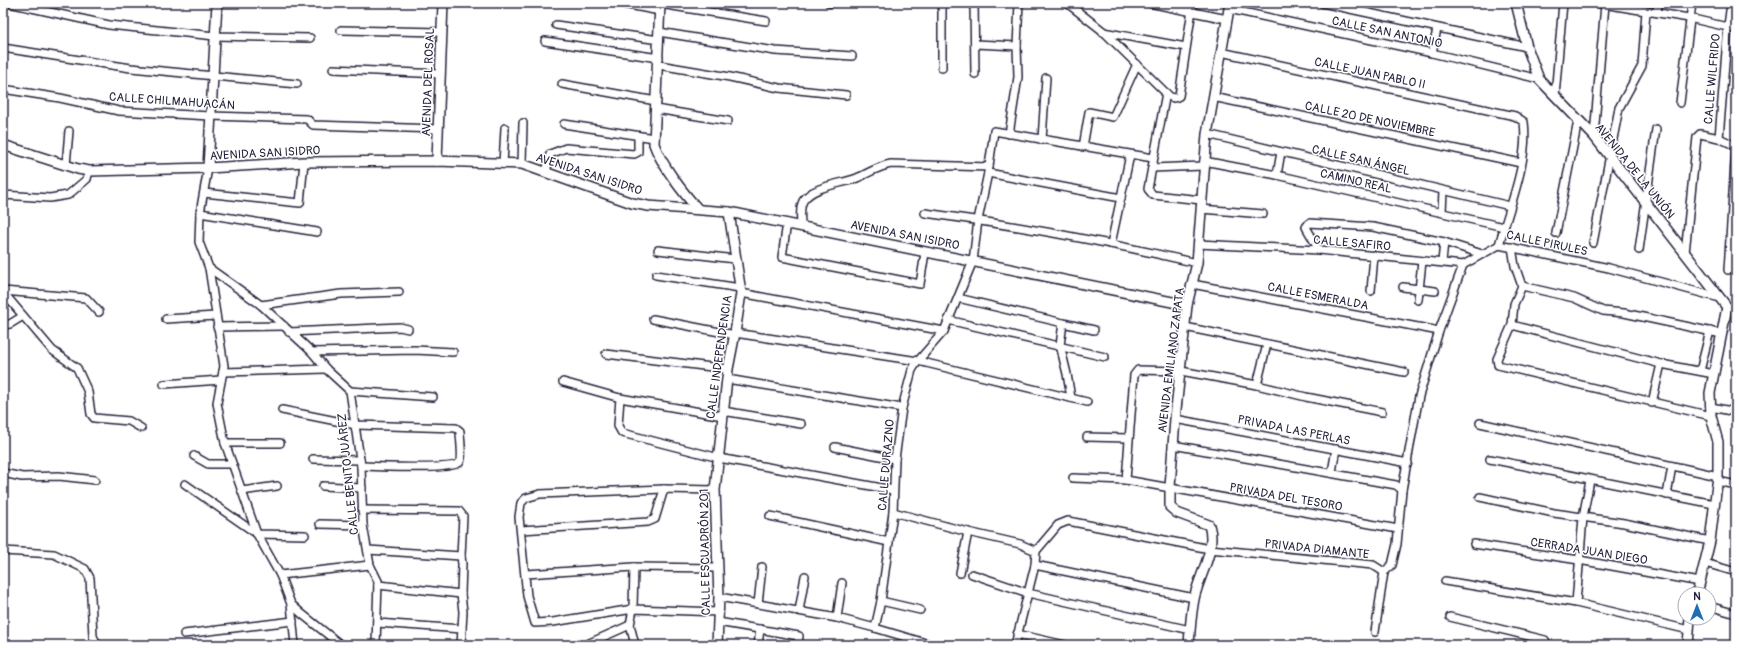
<svg xmlns="http://www.w3.org/2000/svg" width="1739" height="648" viewBox="0 0 1739 648" font-family="Pangolin,sans-serif">
  <rect width="100%" height="100%" fill="#fff"/>
  <filter id="ink" filterUnits="userSpaceOnUse"><feTurbulence type="fractalNoise" baseFrequency=".025" numOctaves="2"/><feDisplacementMap in="SourceGraphic" scale="8" xChannelSelector="R" yChannelSelector="G"/><feConvolveMatrix kernelMatrix="1 2 1 2 8 2 1 2 1" color-interpolation-filters="sRGB"/></filter>
  <g filter="url(#ink)">
    <g fill="none" stroke-linecap="round" stroke-linejoin="round">
      <defs>
        <g id="street">
          <path d="M9,3l100,22 106,11 95,2"/>
          <path d="M618,3l42,8"/>
          <path d="M829,3h3"/>
          <path d="M974,3l1,71"/>
          <path d="M1067,3l36,28 63,62c4,4 7,7 13,3l14,-93"/>
          <path d="M1149,3l78,16"/>
          <path d="M1322,3l205,44"/>
          <path d="M1597,3l92,15 47,11"/>
          <path d="M660,4l106,17"/>
          <path d="M1229,9l203,44 107,26"/>
          <path d="M1657,12l1,-9"/>
          <path d="M556,25l103,15"/>
          <path d="M341,30l101,2"/>
          <path d="M659,32l116,19 77,5"/>
          <path d="M1103,32l83,15"/>
          <path d="M545,41l114,17"/>
          <path d="M975,44l42,2"/>
          <path d="M3,48l128,20 166,16"/>
          <path d="M1221,52l294,64 9,6c5,39 -15,86 -25,123"/>
          <path d="M1432,53l5,-24"/>
          <path d="M659,65l71,12 49,11 67,7"/>
          <path d="M942,68v-65"/>
          <path d="M333,69l107,5"/>
          <path d="M562,84l94,17"/>
          <path d="M3,89l57,9 59,13 91,5 97,3 6,6 125,4"/>
          <path d="M1166,93l-18,96 5,6 49,5"/>
          <path d="M1555,96l8,-93"/>
          <path d="M1213,97l308,66"/>
          <path d="M1680,103l12,-100"/>
          <path d="M656,109l72,12"/>
          <path d="M564,124l90,14"/>
          <path d="M1009,134l9,-57 -1,-31 2,-43"/>
          <path d="M1207,134l303,72"/>
          <path d="M1594,136l11,-132"/>
          <path d="M1719,138l9,-112 3,-23"/>
          <path d="M1042,140l4,-62"/>
          <path d="M1083,147l6,-35 24,5 24,-53"/>
          <path d="M1204,161l73,14 227,52"/>
          <path d="M503,164l2,-36"/>
          <path d="M522,164l1,-41"/>
          <path d="M66,165l3,-34"/>
          <path d="M208,168l-8,45 -1,29 10,26 15,98 -7,37 8,40 32,91 23,41 11,29 11,10 39,31"/>
          <path d="M1152,168l51,-2"/>
          <path d="M546,173l4,-19 16,-6 68,6 4,-2v-16"/>
          <path d="M988,173l133,25"/>
          <path d="M1277,175l4,-23"/>
          <path d="M204,193l96,10 4,-41"/>
          <path d="M3,195l47,3 18,-3 19,-16 2,-8"/>
          <path d="M1201,209l62,5"/>
          <path d="M1442,212l1,-21"/>
          <path d="M200,213l117,19"/>
          <path d="M925,213c91,12 182,29 272,50"/>
          <path d="M787,223l-5,34 138,27 5,-31"/>
          <path d="M801,226c0,-7 -2,-18 2,-25 9,-15 39,-17 54,-23 12,-5 22,-12 34,-14l98,3"/>
          <path d="M1556,233l22,-112"/>
          <path d="M1593,243l26,-135 23,-42 4,-55"/>
          <path d="M1111,244l19,-89"/>
          <path d="M1198,244l121,6 144,15 36,-20"/>
          <path d="M1499,245l110,23 111,30"/>
          <path d="M1512,247l3,19 7,20 -8,18 -2,21 -15,34 1,6 213,51"/>
          <path d="M658,250l77,9"/>
          <path d="M1319,250l-13,-23 3,-4 64,4 71,15 38,12"/>
          <path d="M1639,250l17,-121"/>
          <path d="M1685,253l12,-116 3,-3 19,4 17,8"/>
          <path d="M1442,262l2,-20"/>
          <path d="M209,268l52,37 51,47 14,17 24,22 11,75 2,59 7,40 8,16 -2,64"/>
          <path d="M1728,270l8,-124"/>
          <path d="M656,275l84,13"/>
          <path d="M1192,284l247,47"/>
          <path d="M1522,286l52,12 29,13 21,2 98,21"/>
          <path d="M1403,287l32,4"/>
          <path d="M3,291l83,7 13,14"/>
          <path d="M1371,291l3,-36"/>
          <path d="M3,292l49,58 25,18 11,24 3,22 3,4 35,3 12,7"/>
          <path d="M741,293l203,38"/>
          <path d="M958,298l105,25 -3,22 7,29 4,24"/>
          <path d="M1418,300l4,-39"/>
          <path d="M261,305l80,-11 58,-2"/>
          <path d="M166,319l50,-3"/>
          <path d="M653,319l82,16"/>
          <path d="M948,320l157,37"/>
          <path d="M1063,323l31,7"/>
          <path d="M3,325l7,-1 13,-8"/>
          <path d="M1512,325l149,39 53,10"/>
          <path d="M217,327l67,-1"/>
          <path d="M1185,327l219,45"/>
          <path d="M289,332l111,-5 8,2"/>
          <path d="M735,333l183,28 169,41"/>
          <path d="M312,352l103,-2 38,2"/>
          <path d="M606,354l122,15"/>
          <path d="M1700,371l10,-40"/>
          <path d="M223,372l103,-3"/>
          <path d="M727,379l175,29"/>
          <path d="M563,382l57,16 103,18"/>
          <path d="M164,384l57,-4"/>
          <path d="M1257,385l10,-41"/>
          <path d="M350,391l83,6"/>
          <path d="M620,398l-2,28 4,7 97,25 174,32"/>
          <path d="M1652,403l9,-39"/>
          <path d="M1711,407l25,5"/>
          <path d="M282,410l74,15 100,3 4,3c0,7 3,27 0,31 -6,9 -85,4 -99,4"/>
          <path d="M723,411l78,13"/>
          <path d="M1175,419l233,44"/>
          <path d="M1480,423l238,53"/>
          <path d="M1087,437l41,1"/>
          <path d="M225,443h55"/>
          <path d="M1173,445l223,40 6,5 -5,54 -5,21 -8,7"/>
          <path d="M835,447l60,12"/>
          <path d="M194,456l14,8h24"/>
          <path d="M313,459l47,1"/>
          <path d="M1490,459l224,45"/>
          <path d="M1332,472l4,-23"/>
          <path d="M3,473l19,4 37,-1 36,4"/>
          <path d="M1073,478l53,2 272,49"/>
          <path d="M1126,480l8,-105 4,-5 43,1 76,14 49,12 76,15"/>
          <path d="M1718,481l18,4"/>
          <path d="M185,484l72,50 48,1"/>
          <path d="M323,486l39,2"/>
          <path d="M715,490l-51,-1 -124,5 -14,4 -5,5 -2,14 8,79 8,27 18,-1 80,-13 86,3"/>
          <path d="M1402,490l17,-94 20,-65 24,-66"/>
          <path d="M242,491l35,-5"/>
          <path d="M1667,495l5,-29"/>
          <path d="M1480,497l74,16 70,10 86,18"/>
          <path d="M362,510l97,1 4,5 -2,40 1,8 -1,30 2,18 -2,33"/>
          <path d="M893,512l75,20 52,12 16,7 -1,14 -20,80"/>
          <path d="M770,516l119,26"/>
          <path d="M320,524l43,1"/>
          <path d="M521,530l127,-8 7,-3 9,-30"/>
          <path d="M1474,544l105,16 121,22"/>
          <path d="M368,550l93,6"/>
          <path d="M3,551l51,3 31,15 5,9 3,58 4,9"/>
          <path d="M1036,551l22,-26 10,-4 142,28 163,16 11,7"/>
          <path d="M1705,563l31,9"/>
          <path d="M1035,565l159,33"/>
          <path d="M634,567l-1,42 -3,16 5,20"/>
          <path d="M960,573l8,-41"/>
          <path d="M526,574l108,-7 84,1"/>
          <path d="M972,574l56,19 162,37"/>
          <path d="M280,575l90,-10"/>
          <path d="M1445,581l131,22 113,27"/>
          <path d="M378,585l83,9"/>
          <path d="M719,597l118,21 38,10 54,16"/>
          <path d="M881,601l39,9"/>
          <path d="M1576,603l7,-86 7,-37"/>
          <path d="M291,604l4,41"/>
          <path d="M758,604l4,-37"/>
          <path d="M1709,606l27,8"/>
          <path d="M799,611l6,-35"/>
          <path d="M1450,617l95,23 3,5"/>
          <path d="M837,618l5,-35"/>
          <path d="M718,622l81,14 -1,9"/>
          <path d="M377,623l85,6"/>
          <path d="M875,628l6,-27 12,-89 2,-53 7,-51 10,-38 6,-9 26,-30 29,-70 5,-41 10,-47 6,-42 159,27"/>
          <path d="M1375,632l9,-60"/>
          <path d="M184,634l109,-13"/>
          <path d="M1017,634l48,11"/>
          <path d="M585,645l45,-20"/>
          <path d="M758,645l2,-16"/>
        </g>
        <g id="secondary">
          <path d="M660,3l-6,141c7,20 29,49 44,65"/>
          <path d="M1516,3l11,44 12,32 55,57 133,171"/>
          <path d="M3,145l75,24 11,2 119,-3 96,-6 133,-1 85,3 110,39 16,3 81,6 458,93"/>
          <path d="M437,161l6,-158"/>
          <path d="M208,168l9,-165"/>
          <path d="M1697,594l13,-53 8,-65v-34l-7,-26 -1,-23 17,-86"/>
          <path d="M717,645l2,-48 -4,-107 13,-121 7,-36 6,-40 -12,-81"/>
          <path d="M1189,645c1,-15 2,-31 5,-46 5,-24 23,-49 15,-74l-32,-12 -7,-6v-20l5,-68 12,-114 10,-42 10,-129 23,-131"/>
          <path d="M1688,645l2,-27"/>
        </g>
      </defs>
      <use href="#street" stroke="#22223b" stroke-width="10"/>
      <use href="#secondary" stroke="#22223b" stroke-width="12"/>
      <use href="#street" stroke="#fff" stroke-width="7"/>
      <use href="#secondary" stroke="#fff" stroke-width="9"/>
    </g>
  </g>
  <g text-anchor="middle" stroke-width="3" stroke-linejoin="round" paint-order="stroke">
    <g font-size="12" fill="#22223b" stroke="#fff">
      <text transform="translate(1387 32) rotate(12)" y="4">CALLE SAN ANTONIO</text>
      <text transform="translate(1370 73) rotate(12)" y="4">CALLE JUAN PABLO II</text>
      <text transform="translate(1712 79) rotate(-85)" y="4">CALLE WILFRIDO</text>
      <text transform="translate(428 82) rotate(-88)" y="4">AVENIDA DEL ROSAL</text>
      <text transform="translate(172 101) rotate(4)" y="4">CALLE CHILMAHUACÁN</text>
      <text transform="translate(1370 119) rotate(12)" y="4">CALLE 20 DE NOVIEMBRE</text>
      <text transform="translate(265 153) rotate(-3)" y="4">AVENIDA SAN ISIDRO</text>
      <text transform="translate(1361 160) rotate(13)" y="4">CALLE SAN ÁNGEL</text>
      <text transform="translate(1635 171) rotate(51)" y="4">AVENIDA DE LA UNIÓN</text>
      <text transform="translate(589 174) rotate(18)" y="4">AVENIDA SAN ISIDRO</text>
      <text transform="translate(1356 181) rotate(13)" y="4">CAMINO REAL</text>
      <text transform="translate(905 235) rotate(11)" y="4">AVENIDA SAN ISIDRO</text>
      <text transform="translate(1352 243) rotate(5)" y="4">CALLE SAFIRO</text>
      <text transform="translate(1547 243) rotate(12)" y="4">CALLE PIRULES</text>
      <text transform="translate(1318 296) rotate(11)" y="4">CALLE ESMERALDA</text>
      <text transform="translate(719 357) rotate(-82)" y="4">CALLE INDEPENDENCIA</text>
      <text transform="translate(1171 360) rotate(-83)" y="4">AVENIDA EMILIANO ZAPATA</text>
      <text transform="translate(1294 430) rotate(11)" y="4">PRIVADA LAS PERLAS</text>
      <text transform="translate(886 465) rotate(-85)" y="4">CALLE DURAZNO</text>
      <text transform="translate(348 474) rotate(-96)" y="4">CALLE BENITO JUÁREZ</text>
      <text transform="translate(1286 497) rotate(10)" y="4">PRIVADA DEL TESORO</text>
      <text transform="translate(1317 549) rotate(6)" y="4">PRIVADA DIAMANTE</text>
      <text transform="translate(1589 551) rotate(9)" y="4">CERRADA JUAN DIEGO</text>
      <text transform="translate(705 552) rotate(-91)" y="4">CALLE ESCUADRÓN 201</text>
    </g>
  </g>
  <rect width="1739" height="648" fill="none" stroke="#fff" stroke-width="16"/>
  <rect x="8" y="8" width="1723" height="632" fill="none" stroke="#22223b" stroke-width="1.5" filter="url(#ink)"/>
  <g transform="translate(1697 606)"><circle r="19" fill="#ffffff" stroke="#a7a7b1"/>
  <path d="M0-3L7 15L0 10L-7 15Z" fill="#1f6fb2"/>
  <text y="-6" font-size="11" font-weight="bold" text-anchor="middle" fill="#22223b">N</text>
  </g>
</svg>
